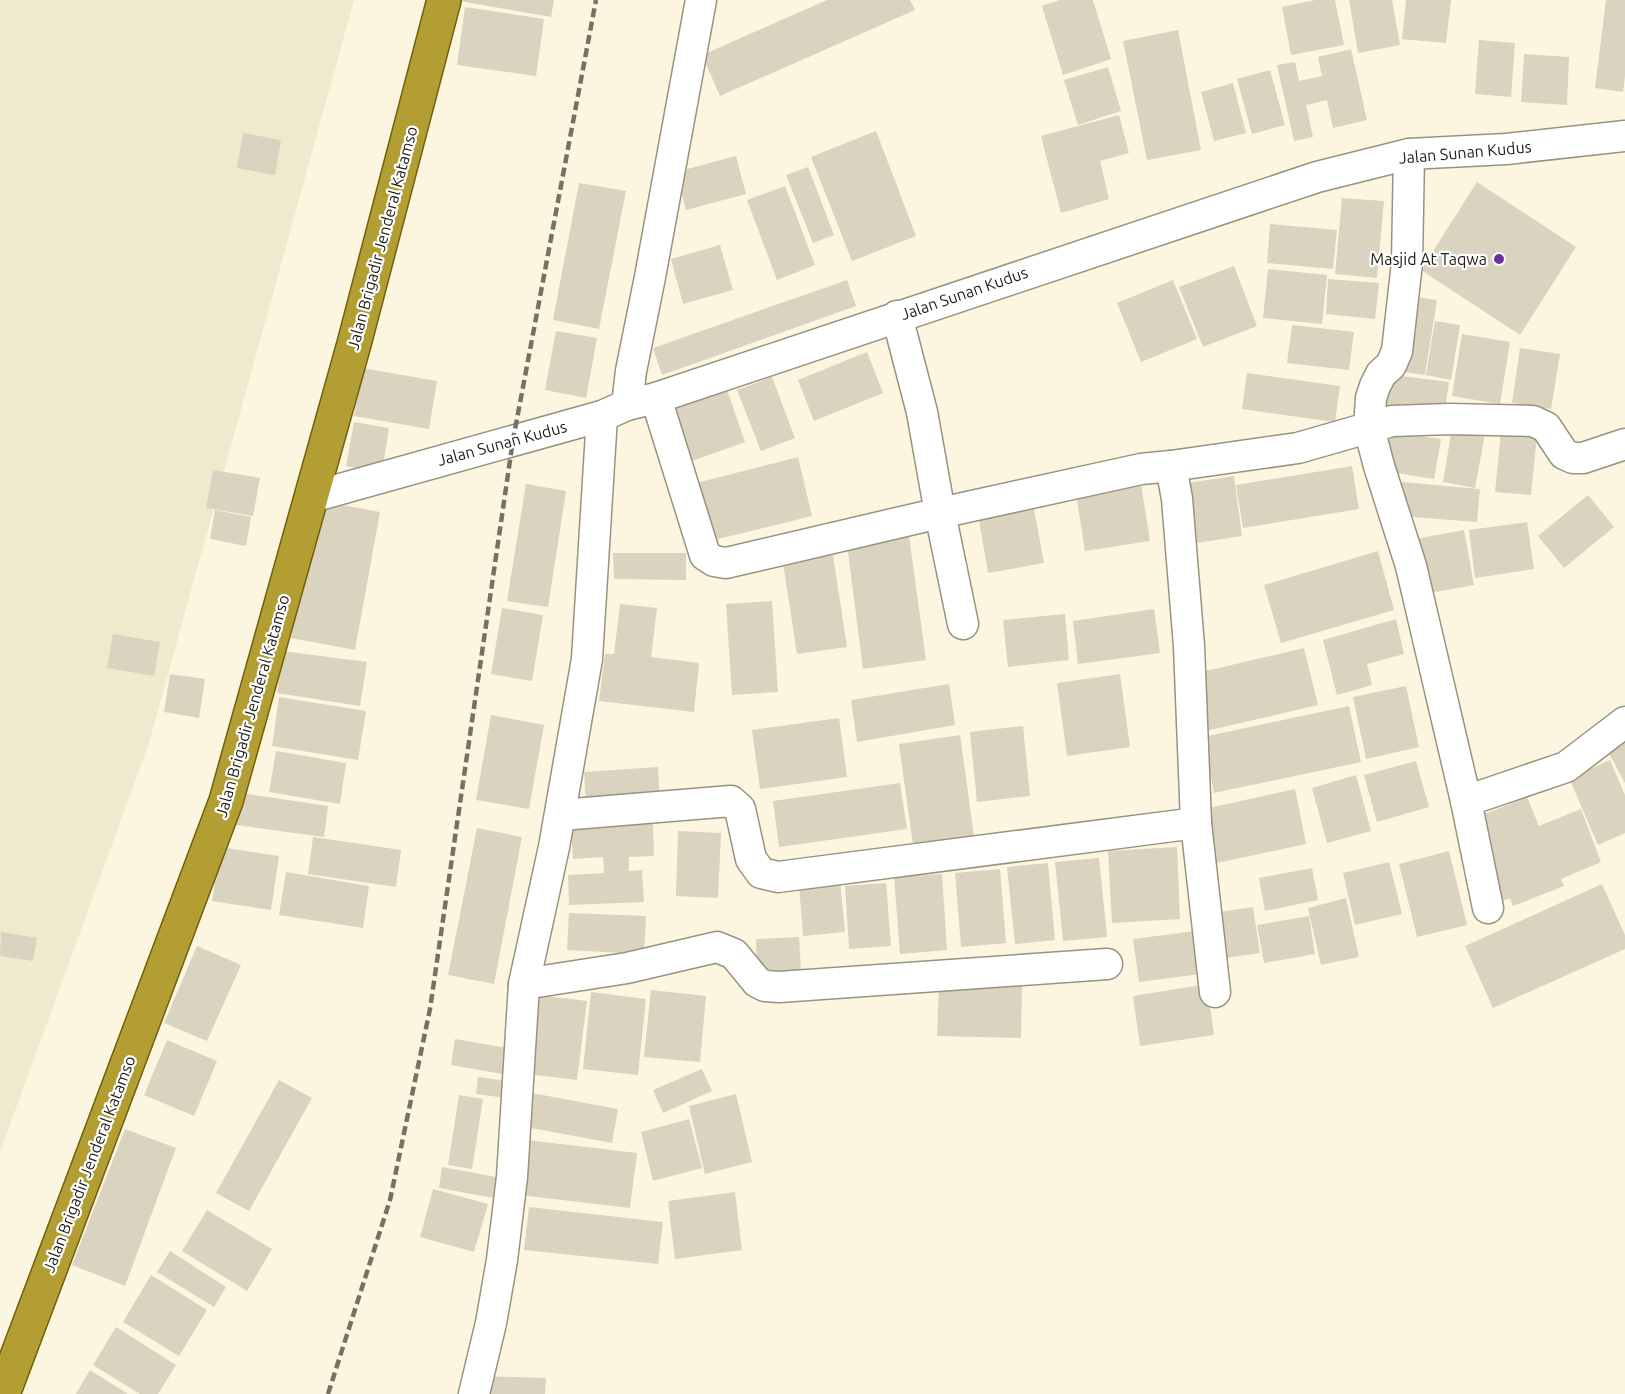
<svg xmlns="http://www.w3.org/2000/svg" width="1625" height="1394" viewBox="0 0 1625 1394" font-family="Ubuntu,sans-serif">
  <rect width="100%" height="100%" fill="#fcf6e1"/>
  <path fill="#f1e9cd" d="M0,0h354l-205,743 -149,409z"/>
  <g fill="#d9d3bf">
    <path d="M454,0h100l-3,17z"/>
    <path d="M827,0h83l5,10 -195,86 -18,-41z"/>
    <path d="M1060,0h33l18,59 -48,16 -21,-69z"/>
    <path d="M1315,0h20l9,45 -53,10 -9,-48z"/>
    <path d="M1349,0h43l8,45 -42,8z"/>
    <path d="M1406,0h45l-5,43 -44,-4z"/>
    <path d="M1606,0h19v76l-2,16 -28,-4z"/>
    <path d="M465,7l79,12 -8,57 -79,-11z"/>
    <path d="M1178,30l23,120 -54,10 -24,-119z"/>
    <path d="M1479,40l36,3 -4,54 -36,-3z"/>
    <path d="M1351,49l16,71 -34,8 -6,-28 -21,5 7,32 -19,4 -17,-76 18,-3 4,19 23,-5 -4,-19z"/>
    <path d="M1524,54l45,3 -2,48 -46,-3z"/>
    <path d="M1108,67l13,44 -43,14 -14,-45z"/>
    <path d="M1270,70l15,55 -33,9 -15,-55z"/>
    <path d="M1233,83l13,50 -32,8 -13,-49z"/>
    <path d="M1119,115l10,38 -29,8 9,38 -48,14 -20,-77z"/>
    <path d="M876,131l40,105 -64,25 -41,-104z"/>
    <path d="M243,133l38,7 -6,35 -38,-7z"/>
    <path d="M736,156l10,38 -60,16 -10,-38z"/>
    <path d="M808,167l26,68 -21,8 -27,-68z"/>
    <path d="M1477,182l99,65 -56,88 -99,-65z"/>
    <path d="M579,183l47,8 -27,138 -46,-9z"/>
    <path d="M785,186l30,79 -38,15 -30,-80z"/>
    <path d="M1342,198l42,3 -7,77 -42,-4z"/>
    <path d="M1270,224l67,6 -4,39 -66,-6z"/>
    <path d="M720,245l13,45 -50,14 -12,-45z"/>
    <path d="M1234,266l23,60 -54,21 -24,-60z"/>
    <path d="M1268,269l59,6 -5,49 -59,-6z"/>
    <path d="M1328,279l51,4 -4,36 -49,-5z"/>
    <path d="M847,280l9,26 -194,69 -9,-27z"/>
    <path d="M1173,280l24,59 -56,23 -24,-59z"/>
    <path d="M1408,296l29,4 -12,75 -28,-4z"/>
    <path d="M1435,321l25,4 -9,55 -25,-5z"/>
    <path d="M1292,325l62,7 -5,38 -62,-7z"/>
    <path d="M556,331l41,7 -11,60 -41,-8z"/>
    <path d="M1462,334l48,8 -10,62 -48,-8z"/>
    <path d="M1520,348l40,6 -9,55 -39,-6z"/>
    <path d="M867,352l16,41 -69,28 -16,-41z"/>
    <path d="M362,368l75,13 -8,48 -75,-13z"/>
    <path d="M1247,373l93,13 -5,36 -93,-13z"/>
    <path d="M1385,374l64,8 -5,34 -63,-8z"/>
    <path d="M772,377l23,61 -34,13 -24,-61z"/>
    <path d="M727,390l18,52 -64,23 -18,-52z"/>
    <path d="M354,422l35,6 -7,44 -36,-6z"/>
    <path d="M1453,422l33,6 -11,60 -32,-6z"/>
    <path d="M1501,431l36,4 -6,60 -36,-3z"/>
    <path d="M1390,432l51,7 -7,40 -50,-8z"/>
    <path d="M798,457l14,59 -106,26 -14,-58z"/>
    <path d="M1352,466l7,43 -116,19 -7,-43z"/>
    <path d="M213,470l47,8 -7,38 -47,-8z"/>
    <path d="M1234,476l8,60 -52,8 -9,-60z"/>
    <path d="M1402,482l78,7 -3,33 -78,-6z"/>
    <path d="M526,484l40,7 -18,116 -41,-6z"/>
    <path d="M1141,484l9,57 -65,10 -9,-57z"/>
    <path d="M1588,495l26,32 -50,41 -26,-32z"/>
    <path d="M315,500l65,12 -25,138 -64,-12z"/>
    <path d="M1033,504l11,59 -56,10 -10,-59z"/>
    <path d="M215,510l36,7 -5,29 -36,-7z"/>
    <path d="M1527,522l7,47 -59,9 -6,-48z"/>
    <path d="M1464,530l10,55 -50,9 -9,-55z"/>
    <path d="M909,536l17,124 -63,9 -16,-124z"/>
    <path d="M831,542l16,105 -50,7 -16,-104z"/>
    <path d="M1378,551l16,59 -113,33 -17,-58z"/>
    <path d="M613,553h73v27l-72,-1z"/>
    <path d="M772,601l6,91 -46,3 -6,-91z"/>
    <path d="M620,604l37,4 -6,49 48,6 -5,49 -95,-11 6,-47h9z"/>
    <path d="M502,608l41,7 -11,66 -41,-7z"/>
    <path d="M1154,609l6,44 -82,11 -5,-43z"/>
    <path d="M1065,614l4,46 -61,7 -5,-47z"/>
    <path d="M1396,619l8,35 -37,10 5,21 -35,10 -14,-55z"/>
    <path d="M113,634l47,8 -6,34 -47,-8z"/>
    <path d="M1304,648l14,57 -112,26 -13,-57z"/>
    <path d="M282,651l85,11 -7,44 -83,-13z"/>
    <path d="M170,674l35,5 -6,39 -35,-6z"/>
    <path d="M1120,674l10,73 -63,9 -10,-73z"/>
    <path d="M949,684l6,41 -98,17 -6,-42z"/>
    <path d="M1406,686l13,61 -53,12 -13,-62z"/>
    <path d="M279,697l87,14 -8,49 -86,-14z"/>
    <path d="M1349,706l12,56 -147,31 -11,-56z"/>
    <path d="M491,715l53,10 -15,84 -53,-9z"/>
    <path d="M839,718l8,59 -87,12 -8,-59z"/>
    <path d="M1023,726l7,70 -53,6 -7,-70z"/>
    <path d="M1625,731v52l-22,-41z"/>
    <path d="M960,735l14,101 -61,9 -14,-101z"/>
    <path d="M276,751l70,12 -6,41 -71,-12z"/>
    <path d="M1610,760l15,35v38l-27,12 -29,-67z"/>
    <path d="M1416,761l13,46 -52,15 -13,-47z"/>
    <path d="M658,767l2,35 -74,5 -2,-35z"/>
    <path d="M1356,775l15,56 -44,12 -15,-55z"/>
    <path d="M900,783l7,46 -128,18 -6,-46z"/>
    <path d="M1295,789l11,55 -94,20 -12,-54z"/>
    <path d="M234,792l94,14 -4,31 -95,-13z"/>
    <path d="M1527,797l12,29 42,-17 20,53 -40,17 3,7 -51,20 -3,-8 -11,4 -22,-85z"/>
    <path d="M653,823l1,33 -25,1v14l13,-1 2,32 -75,3 -1,-30 36,-2 -1,-16 -30,2 -2,-32z"/>
    <path d="M477,828l45,9 -28,147 -46,-9z"/>
    <path d="M678,831l43,2 -3,65 -42,-2z"/>
    <path d="M313,837l88,13 -5,37 -88,-13z"/>
    <path d="M220,847l59,9 -8,54 -59,-9z"/>
    <path d="M1177,847l3,72 -68,4 -4,-72z"/>
    <path d="M1449,851l18,74 -50,12 -18,-73z"/>
    <path d="M1099,858l8,79 -44,4 -8,-79z"/>
    <path d="M1389,862l13,52 -47,11 -12,-52z"/>
    <path d="M1048,863l7,77 -40,4 -8,-77z"/>
    <path d="M1312,868l6,32 -53,11 -6,-33z"/>
    <path d="M1000,869l6,74 -45,4 -6,-74z"/>
    <path d="M286,872l83,14 -6,42 -84,-13z"/>
    <path d="M942,874l5,76 -47,4 -6,-77z"/>
    <path d="M840,880l5,52 -42,4 -4,-52z"/>
    <path d="M886,883l5,63 -42,3 -4,-63z"/>
    <path d="M1602,884l23,51v14l-132,59 -28,-62z"/>
    <path d="M1346,898l13,59 -38,8 -13,-57z"/>
    <path d="M1253,907l7,46 -41,6 -7,-46z"/>
    <path d="M569,913l77,3 -2,38 -77,-4z"/>
    <path d="M1309,916l6,38 -51,9 -7,-38z"/>
    <path d="M1203,930l5,43 -69,9 -6,-43z"/>
    <path d="M1,932l36,6 -4,23 -33,-5z"/>
    <path d="M799,937l2,34 -44,3 -1,-35z"/>
    <path d="M197,946l44,19 -34,76 -43,-18z"/>
    <path d="M939,984l83,2 -1,52 -84,-2z"/>
    <path d="M1207,984l7,51 -74,11 -7,-50z"/>
    <path d="M651,990l55,6 -6,66 -56,-5z"/>
    <path d="M591,992l55,7 -8,76 -55,-6z"/>
    <path d="M529,994l58,7 -10,79 -58,-7z"/>
    <path d="M455,1039l58,10 -5,26 -57,-10z"/>
    <path d="M167,1040l50,21 -23,55 -50,-21z"/>
    <path d="M702,1069l10,22 -49,22 -10,-23z"/>
    <path d="M478,1077l37,5 -2,17 -37,-5z"/>
    <path d="M279,1080l33,18 -63,113 -33,-18z"/>
    <path d="M521,1091l97,18 -6,34 -97,-18z"/>
    <path d="M736,1094l16,68 -47,12 -16,-68z"/>
    <path d="M459,1095l24,4 -11,70 -24,-4z"/>
    <path d="M689,1119l13,49 -49,13 -12,-49z"/>
    <path d="M125,1129l51,19 -51,138 -53,-21z"/>
    <path d="M518,1139l119,14 -7,55 -119,-14z"/>
    <path d="M442,1167l60,11 -3,21 -60,-11z"/>
    <path d="M433,1189l55,15 -14,48 -54,-15z"/>
    <path d="M735,1192l7,58 -67,9 -7,-58z"/>
    <path d="M529,1207l134,15 -5,42 -134,-14z"/>
    <path d="M207,1210l65,39 -25,42 -65,-40z"/>
    <path d="M170,1251l56,36 -12,20 -57,-35z"/>
    <path d="M151,1275l56,35 -28,46 -56,-34z"/>
    <path d="M116,1327l60,38 -18,29h-18l-47,-29z"/>
    <path d="M90,1370l38,24h-52z"/>
    <path d="M479,1376l67,2 -1,16h-67z"/>
  </g>
  <g fill="none" stroke-linecap="round" stroke-linejoin="round">
    <defs>
      <g id="minor">
        <path d="M1409,154l-2,109 -10,88 -6,14 -10,9 -6,12 -4,12 -2,30 10,38 32,100 55,235 22,107"/>
        <path d="M897,316l25,96 18,101 23,111"/>
        <path d="M656,398l49,157 9,6 12,2 214,-50 201,-44 30,-3 6,33 12,147 7,177 19,169"/>
        <path d="M627,405l4,-34 19,-94 51,-277"/>
        <path d="M1171,466l127,-18 94,-27 58,-2 83,2 13,6 18,27 9,4h10l42,-14"/>
        <path d="M312,497l290,-81 25,-11 29,-7 661,-221 92,-23 97,-5 119,-13"/>
        <path d="M1466,801l100,-34 59,-45"/>
        <path d="M561,815l170,-14 9,8 11,50 10,14 17,4 418,-54"/>
        <path d="M524,984l103,-16 90,-21 17,7 23,28 8,4 14,1 328,-23"/>
        <path d="M474,1394l17,-71 11,-63 10,-83 12,-193 30,-137 33,-188 15,-243"/>
      </g>
      <path id="trunk" d="M3,1394l223,-593 128,-457 90,-344"/>
    </defs>
    <use href="#minor" stroke="#989380" stroke-width="33"/>
    <use href="#trunk" stroke="#726009" stroke-width="36"/>
    <use href="#minor" stroke="#fff" stroke-width="30"/>
    <use href="#trunk" stroke="#b39e34" stroke-width="33"/>
    <path stroke="#757265" stroke-width="4.5" stroke-dasharray="9 4.5" stroke-linecap="butt" d="M328,1394l62,-194 40,-191 83,-569 83,-440"/>
  </g>
  <circle fill="#6e2fa4" stroke="#fff" stroke-width="2" cx="1499" cy="259" r="6"/>
  <g text-anchor="middle" stroke-width="4.5" stroke-linejoin="round" paint-order="stroke">
    <g font-size="16" fill="#1e1c15" stroke="#fff">
      <text transform="translate(1465 152) rotate(-5)" y="6">Jalan Sunan Kudus</text>
      <text transform="translate(382 238) rotate(-75)" y="6">Jalan Brigadir Jenderal Katamso</text>
      <text transform="translate(964 293) rotate(-19)" y="6">Jalan Sunan Kudus</text>
      <text transform="translate(502 443) rotate(-15)" y="6">Jalan Sunan Kudus</text>
      <text transform="translate(252 706) rotate(-74)" y="6">Jalan Brigadir Jenderal Katamso</text>
      <text transform="translate(89 1164) rotate(-69)" y="6">Jalan Brigadir Jenderal Katamso</text>
    </g>
    <g font-size="16" fill="#1e1c15" stroke="#fff" text-anchor="end">
      <text x="1487" y="265">Masjid At Taqwa</text>
    </g>
  </g>
</svg>
